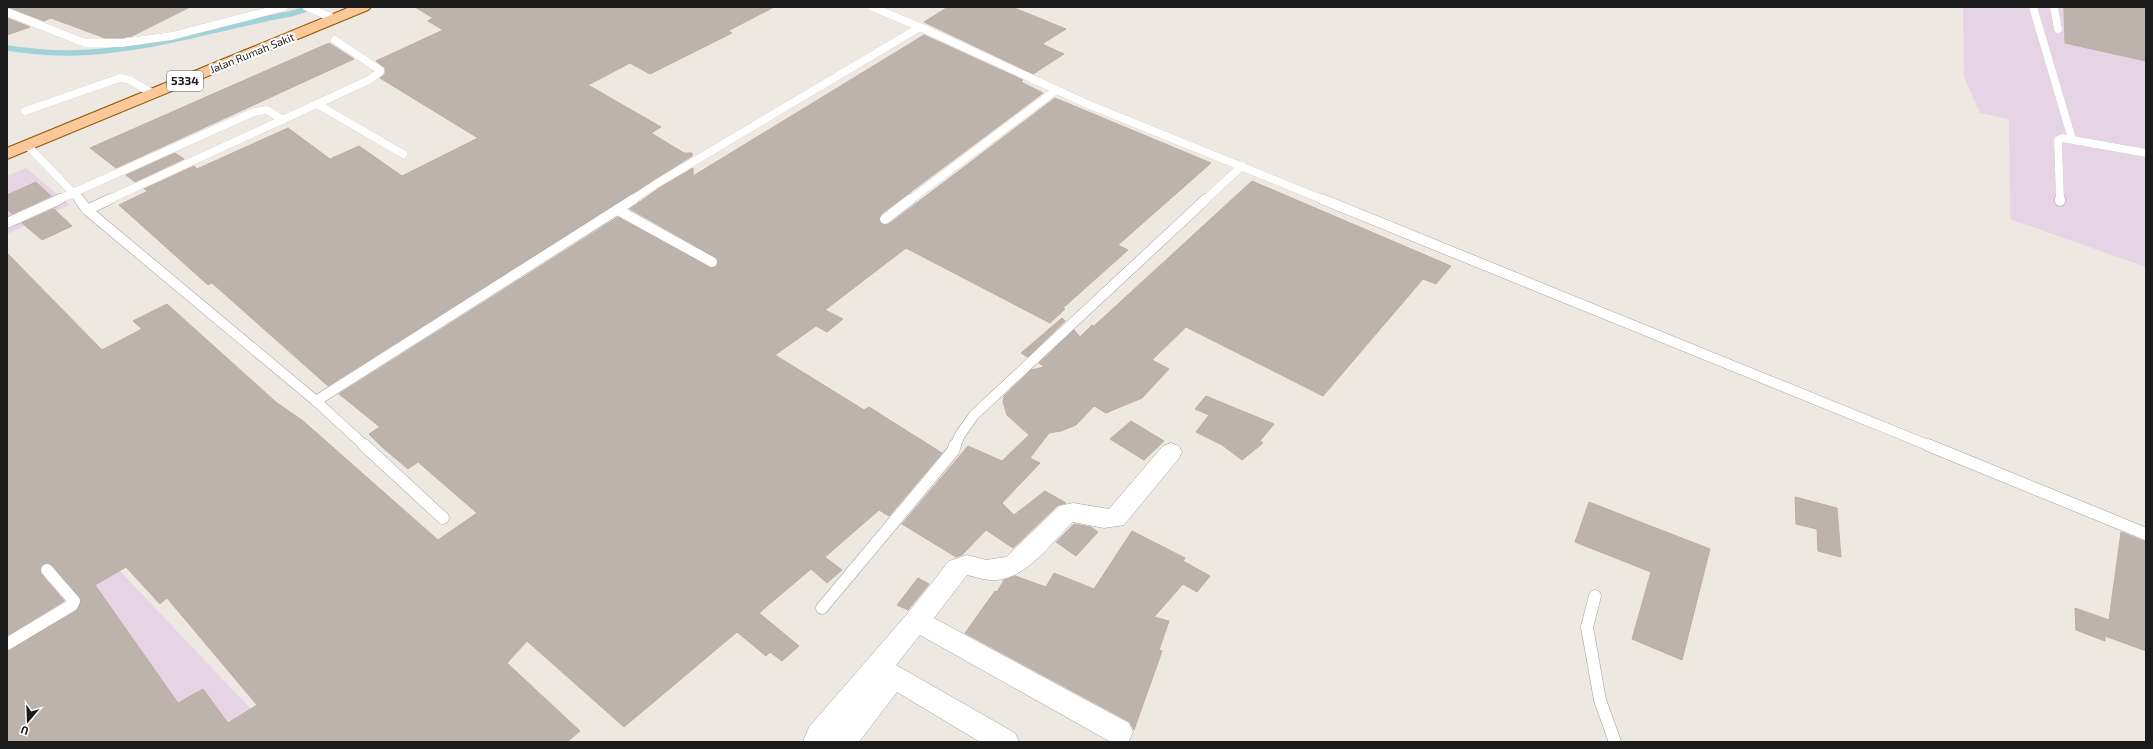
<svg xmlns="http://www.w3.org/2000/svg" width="2153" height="749" viewBox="0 0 2153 749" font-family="'Exo 2',sans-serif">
  <rect width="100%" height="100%" fill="#ede8e1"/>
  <g fill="#e6d3e4">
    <path d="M1963,7h183v260l-136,-48 -1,-100 -29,-6 -16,-36z"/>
    <path d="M26,168l44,37 -63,29v-58z"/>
    <path d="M7,452l275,290h-275z"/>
  </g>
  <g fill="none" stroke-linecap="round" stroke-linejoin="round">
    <path stroke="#a1d2da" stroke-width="5.5" d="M7,48c20,3 40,5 61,5 75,0 149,-26 222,-39l23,-7"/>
  </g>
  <g fill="#bdb3ad" stroke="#beada3" fill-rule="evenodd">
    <path d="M8,7h182l-58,29 -11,2h-16l-54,-20 -7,3z"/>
    <path d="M415,7h359l-46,24 4,2 -82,41 -20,-11 -42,22 73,42 -10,6 33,20h8v3l-364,230 -116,-103 -4,2 -89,-80 29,-14 -4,-2 50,-23 3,3 91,-41 42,31 29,-13 43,30 76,-38 -98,-60 5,-4v-6l-9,-7 67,-31 -15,-9 5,-3z"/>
    <path d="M948,7h64l54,22 -24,15 22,10 -31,20 -109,-52z"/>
    <path d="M2064,7h82v54l-81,-18z"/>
    <path d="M7,18l23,9 -23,8z"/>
    <path d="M924,35l99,45 -2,2 22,11 -162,121 -2,5 3,6 7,-1 166,-126 156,65 -93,82 10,5 -65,58 2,1 -15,14 -144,-75 -81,62 18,9 -16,13 -11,-6 -41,29 89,55 5,-3 73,46 -53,63 -10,-6 -54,47 17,13 -15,13 -16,-14 -52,44 40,33 -17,15 -12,-9 -4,4 -29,-24 -113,95 -97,-86 -20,22 73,68 -13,11h-560v-91l69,-40 5,-10 -29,-36 -7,-2 -5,4 1,7 23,27 -57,35v-383l95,97 40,-21 -9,-8 34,-17 110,99 25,17 136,120 39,-27 -59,-51 -10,7 -26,-22 -13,-13 11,-7 -41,-33 279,-177 91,50h7l2,-5 -3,-5 -85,-48 29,-21 34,-20v8zM126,567l34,37 7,-6 90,107 -29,18 -25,-34 -25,14 -83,-118z"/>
    <path d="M329,43l25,16 -238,109 -26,-20z"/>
    <path d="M175,153l9,6 -49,23 -9,-7z"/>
    <path d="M1252,181l199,85 -15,18 -13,-5 -100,117 -137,-69 -34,33 17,9 -27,29 -36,15 -12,-7 -18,19 -15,6 -12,2 -19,25 10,5 -38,40 12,12 31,-24 21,12 -8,2 -45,43 -27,-18 -24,25 -6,2 -54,-33 66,-78 34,15 27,-26 -22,-20 -4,-13 1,-6 27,-26 13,-3 -5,-4 35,-33 6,7 12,-12 2,1z"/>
    <path d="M36,182l15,14 -39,18 -5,-5v-14z"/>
    <path d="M54,209l18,17 -30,14 -20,-17z"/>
    <path d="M1062,318l3,3 -37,36 -7,-4z"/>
    <path d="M1206,396l68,28 -14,17 3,2 -21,17 -20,-15 -26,-13 13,-17 -14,-6z"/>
    <path d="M1131,421l33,20 -20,19 -34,-21z"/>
    <path d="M1795,497l42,11 4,49 -23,-6 -1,-22 -21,-5z"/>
    <path d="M1589,502l121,47 -28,111 -50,-21 19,-67 -76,-30z"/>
    <path d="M1074,524l17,3 7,5 -22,24 -20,-14z"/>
    <path d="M1132,531l53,27 -2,3 27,15 -13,16 -14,-8 -29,33 15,4 -10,29 3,1 -28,79 -4,-8 -165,-89 30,-42 2,1 7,-12 11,-4 31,11 8,-14 40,16z"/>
    <path d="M2121,532l25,10v109l-41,-15v5l-29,-11 -1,-22 34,12z"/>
    <path d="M918,578l11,6 -21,26 -11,-5z"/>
  </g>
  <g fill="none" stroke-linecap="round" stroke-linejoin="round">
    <defs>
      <g id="service-far2">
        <path d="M307,7l28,12"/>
        <path d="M2033,7l39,132"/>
        <path d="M2054,7l4,22"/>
        <path d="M7,12l78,31h36l51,-7 112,-29"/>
        <path d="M920,27l167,77 237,96"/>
        <path d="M317,104l86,50"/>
        <path d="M25,111l95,-33 10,2 23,14"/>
        <path d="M27,145l53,55"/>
        <path d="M57,200l197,-88 13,-2 16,10"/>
        <path d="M108,200l261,-120 11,-8v-2l-45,-30"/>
        <path d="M632,200l24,-16 264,-157 -48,-20"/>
        <path d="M910,200l146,-110"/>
        <path d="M1205,200l37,-34"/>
        <path d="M2060,200l-2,-60 4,-2 84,15"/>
      </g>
      <g id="service-far1">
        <path d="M79,199l8,11 229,191 49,45"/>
        <path d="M1322,199l608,247"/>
        <path d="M2060,199v2"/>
        <path d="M87,210l23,-11"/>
        <path d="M618,210l94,52"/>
        <path d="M885,219l26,-20"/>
        <path d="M7,223l53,-24"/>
        <path d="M316,401l318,-202"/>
        <path d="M955,446l5,-11 14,-20 232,-216"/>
      </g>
      <g id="service">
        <path d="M364,445l79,73"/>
        <path d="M1928,445l218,89"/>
        <path d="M1595,596l-8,31 13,73 15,42"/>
        <path d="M822,608l131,-157 2,-6"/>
        <path d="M7,644l65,-39 2,-4 -27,-31"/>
      </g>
      <path id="minor" d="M1171,443l8,3 3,6 -3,6 -55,67 -20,3 -31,-6c-22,21 -44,54 -76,58 -11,1 -20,-3 -30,-5l-33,43 195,105 4,9 -4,9h-20l-189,-106 -24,30 119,68 4,9h-39l-83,-50 -38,50h-56l6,-15 99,-114 41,-52 18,-6 19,5 20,-3 53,-51 14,-3 36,6 54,-63z"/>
      <path id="primary" d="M350,7h21l-3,3 -361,149v-11z"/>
    </defs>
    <use href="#service-far2" stroke="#a2a2a2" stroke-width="8"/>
    <use href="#service-far1" stroke="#a2a2a2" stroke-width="11"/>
    <use href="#service" stroke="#a2a2a2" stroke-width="13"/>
    <use href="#minor" stroke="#a2a2a2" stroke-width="1"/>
    <use href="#primary" stroke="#905503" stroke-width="2"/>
    <use href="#service-far2" stroke="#fff" stroke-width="8"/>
    <use href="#service-far1" stroke="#fff" stroke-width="10"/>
    <use href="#service" stroke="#fff" stroke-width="12"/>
    <use href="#minor" fill="#fff" fill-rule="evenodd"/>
    <use href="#primary" fill="#fac899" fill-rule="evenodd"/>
  </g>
  <g text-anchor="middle" stroke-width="4" stroke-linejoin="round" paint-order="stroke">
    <g font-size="11" fill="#1b1b1b" stroke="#fff">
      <text transform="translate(252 53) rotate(-22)" y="4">Jalan Rumah Sakit</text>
    </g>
    <rect fill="#fff" stroke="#5f5f5f" stroke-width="1" x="167" y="71" width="36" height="20" rx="3"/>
    <g font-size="12" font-weight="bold" fill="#1b1b1b">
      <text x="185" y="85">5334</text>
    </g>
  </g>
  <rect width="2153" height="749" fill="none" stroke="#1b1b1b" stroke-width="16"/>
  <g transform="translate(28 721) rotate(199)" stroke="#ffffff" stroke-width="3" paint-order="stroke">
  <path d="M0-3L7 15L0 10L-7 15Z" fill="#1b1b1b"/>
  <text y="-6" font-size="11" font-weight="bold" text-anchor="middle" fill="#1b1b1b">U</text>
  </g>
</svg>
